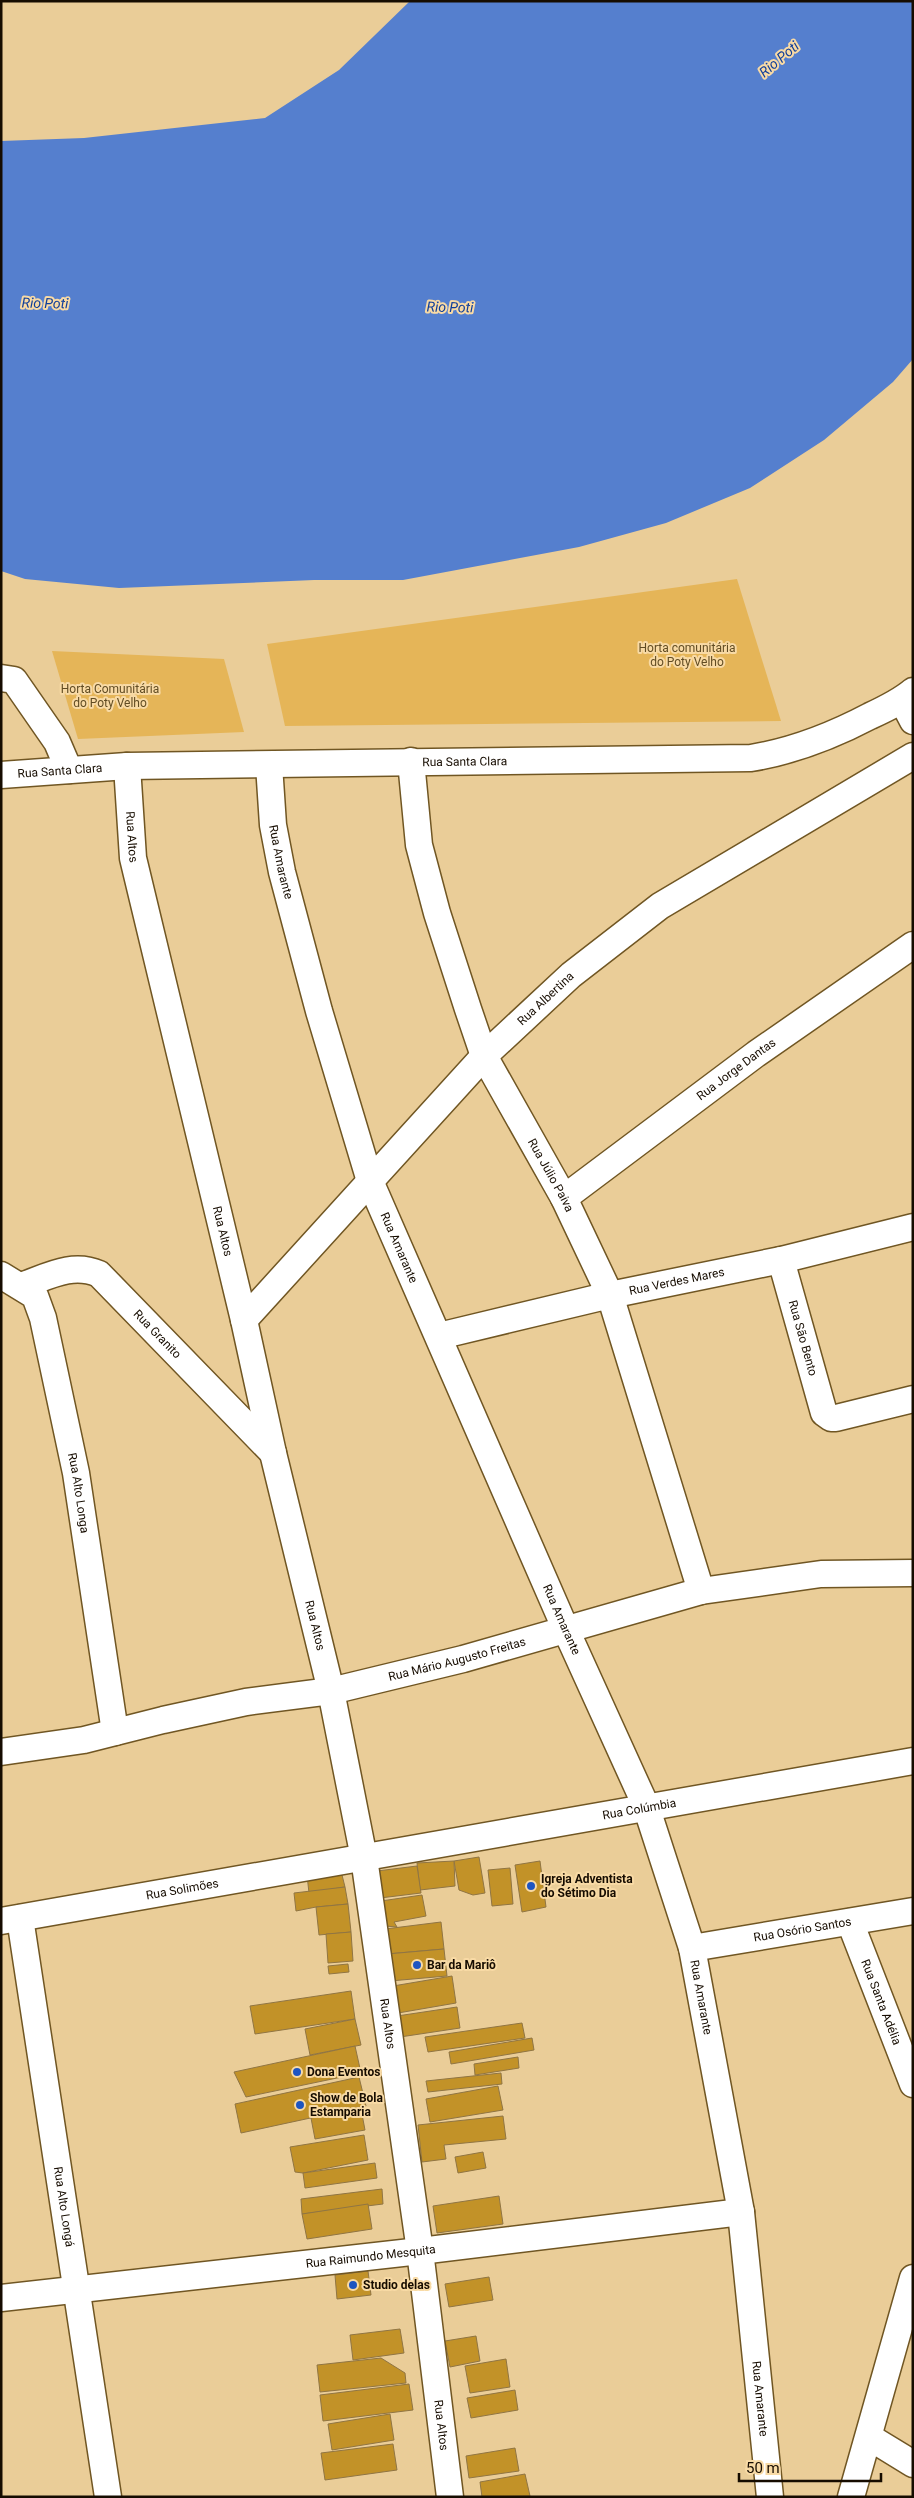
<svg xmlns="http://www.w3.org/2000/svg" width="914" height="2498" viewBox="0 0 914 2498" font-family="Roboto,sans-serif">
  <rect width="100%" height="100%" fill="#eacd98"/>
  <g fill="#e5b558">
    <path d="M737,579l44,142 -496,5 -18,-82z"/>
    <path d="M52,651l172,8 20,73 -166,7z"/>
  </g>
  <path fill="#557fce" d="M410,1h503v358l-20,23 -69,58 -74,48 -84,35 -87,24 -176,33h-89l-195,8 -94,-9 -24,-8v-430l83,-3 181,-20 74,-48z"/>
  <g fill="#c29228" stroke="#907543">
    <path d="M479,1857l6,36 -12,2 -14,-5 -5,-29z"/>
    <path d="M454,1861l1,25 -35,4 -3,-27z"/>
    <path d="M540,1861l6,46 -24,5 -7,-47z"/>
    <path d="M417,1866l4,27 -41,5 -3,-27z"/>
    <path d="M510,1868l3,36 -21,2 -4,-36z"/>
    <path d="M341,1871l4,16 -36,6 -2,-18z"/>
    <path d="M345,1887l3,17 -32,3 -20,4 -2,-18z"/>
    <path d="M422,1895l4,21 -32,6 3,5 -12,-1 -4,-25z"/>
    <path d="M348,1904l3,28 -32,3 -3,-28z"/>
    <path d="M441,1922l3,27 -57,5 -2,-25z"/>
    <path d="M351,1932l2,29 -25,2 -2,-29z"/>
    <path d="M444,1949l3,27 -57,5 -3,-27z"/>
    <path d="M348,1964l1,8 -20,2 -1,-8z"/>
    <path d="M452,1976l4,27 -58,10 -5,-27z"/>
    <path d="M351,1991l4,28 -100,15 -5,-28z"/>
    <path d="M457,2007l3,21 -60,9 -3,-21z"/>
    <path d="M355,2019l6,26 -51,10 -5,-26z"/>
    <path d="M522,2023l3,15 -97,14 -3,-15z"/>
    <path d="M532,2038l2,12 -83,14 -2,-12z"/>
    <path d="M355,2046l6,27 -115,24 -12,-25z"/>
    <path d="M518,2057l1,11 -44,7 -1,-11z"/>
    <path d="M501,2073l1,11 -74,8 -2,-11z"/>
    <path d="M359,2077l7,29 -125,27 -6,-29z"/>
    <path d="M498,2086l5,24 -73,12 -4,-23z"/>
    <path d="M361,2109l4,21 -50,9 -4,-21z"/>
    <path d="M503,2116l3,23 -62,6 2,14 -24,3 -4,-37z"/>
    <path d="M364,2135l4,25 -65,13 -8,-1 -5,-25z"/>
    <path d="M483,2152l3,16 -28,5 -3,-16z"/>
    <path d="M375,2163l2,15 -72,10 -2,-15z"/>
    <path d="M382,2189l1,15 -81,10 -1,-15z"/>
    <path d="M499,2196l4,28 -66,9 -4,-27z"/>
    <path d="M368,2204l4,25 -65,10 -5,-25z"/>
    <path d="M368,2271l3,24 -34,4 -2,-24z"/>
    <path d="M489,2277l4,23 -44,7 -4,-23z"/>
    <path d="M400,2329l4,24 -51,7 -3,-25z"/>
    <path d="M476,2336l4,25 -30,6 -5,-26z"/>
    <path d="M381,2358l24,15 1,10 -86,9 -3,-27z"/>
    <path d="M506,2359l4,28 -40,6 -5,-27z"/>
    <path d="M409,2384l4,26 -90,11 -3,-26z"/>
    <path d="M515,2390l3,20 -47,8 -4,-20z"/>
    <path d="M390,2414l4,26 -62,10 -4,-26z"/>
    <path d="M393,2444l4,26 -72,10 -4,-27z"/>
    <path d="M515,2448l4,23 -50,7 -3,-22z"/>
    <path d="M525,2474l5,22 -48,1 -2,-15z"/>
  </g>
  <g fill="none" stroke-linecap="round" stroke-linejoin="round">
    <defs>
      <g id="minor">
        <path d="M1,678l13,2 43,62 12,28"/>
        <path d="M902,700l11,21"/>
        <path id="s1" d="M411,761l8,84 18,68 31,96 16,47 80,142 46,97 91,296"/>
        <path id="s2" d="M269,765l4,60 9,47 37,139 51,170 196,449 80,176 46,142 49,264 29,285"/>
        <path id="s3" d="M127,766l6,92 111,462 29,133 58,238 33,167 56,393 30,246"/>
        <path id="s4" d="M1,775l126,-9 624,-8c43,-7 81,-22 119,-42 15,-7 30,-14 43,-25"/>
        <path id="s5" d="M564,1198l192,-144 157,-109"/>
        <path id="s6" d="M781,1260l43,153 7,5h5l77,-19"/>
        <path id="s7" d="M1,1275l34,21 8,22 33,155 39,259"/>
        <path id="s8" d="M21,1286c26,-9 51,-24 78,-12l174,179"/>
        <path id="s9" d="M244,1320l240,-264 87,-81 89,-69 253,-150"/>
        <path id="s10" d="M439,1336l171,-41 171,-35 132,-33"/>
        <path id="s11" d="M1,1752l83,-12 79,-20 83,-18 85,-11 132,-32 238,-68 120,-17 92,-1"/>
        <path id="s12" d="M20,1918l88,579"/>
        <path id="s13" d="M1,1921l912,-160"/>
        <path id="s14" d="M850,1922l63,162"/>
        <path id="s15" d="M692,1948l221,-37"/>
        <path id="s16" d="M1,2298l419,-47 321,-39"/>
        <path d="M869,2437l44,27"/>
        <path d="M851,2497l62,-219"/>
      </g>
    </defs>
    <use href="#minor" stroke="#705623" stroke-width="29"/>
    <use href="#minor" stroke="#fff" stroke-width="26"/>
  </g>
  <g fill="#1e55c1" stroke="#f8daa5" stroke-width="2">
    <circle cx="531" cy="1886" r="5"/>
    <circle cx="417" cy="1965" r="5"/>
    <circle cx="297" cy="2072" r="5"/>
    <circle cx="300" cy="2105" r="5"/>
    <circle cx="353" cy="2285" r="5"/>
  </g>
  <g text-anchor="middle" stroke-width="4" stroke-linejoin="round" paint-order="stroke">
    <g font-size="12" fill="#614c23" stroke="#f8daa5">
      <text x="687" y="652">Horta comunitária<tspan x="687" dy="14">do Poty Velho</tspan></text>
      <text x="110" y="693">Horta Comunitária<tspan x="110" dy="14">do Poty Velho</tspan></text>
    </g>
    <g font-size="12" fill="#160c00" stroke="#f8daa5">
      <text dy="4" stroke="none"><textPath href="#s4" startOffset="464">Rua Santa Clara</textPath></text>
      <text dy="4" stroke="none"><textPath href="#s4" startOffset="59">Rua Santa Clara</textPath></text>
      <text dy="4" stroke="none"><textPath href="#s3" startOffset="71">Rua Altos</textPath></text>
      <text dy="4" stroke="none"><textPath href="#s2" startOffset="98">Rua Amarante</textPath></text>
      <text dy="4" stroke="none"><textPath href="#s9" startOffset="441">Rua Albertina</textPath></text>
      <text dy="4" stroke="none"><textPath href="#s5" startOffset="215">Rua Jorge Dantas</textPath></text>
      <text dy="4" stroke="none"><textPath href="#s1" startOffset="442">Rua Júlio Paiva</textPath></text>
      <text dy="4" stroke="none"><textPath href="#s3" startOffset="476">Rua Altos</textPath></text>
      <text dy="4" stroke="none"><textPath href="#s2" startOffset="502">Rua Amarante</textPath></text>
      <text dy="4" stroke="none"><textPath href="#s10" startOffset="244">Rua Verdes Mares</textPath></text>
      <text dy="4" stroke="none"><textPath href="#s8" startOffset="165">Rua Granito</textPath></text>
      <text dy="4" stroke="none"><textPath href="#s6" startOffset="81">Rua São Bento</textPath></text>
      <text dy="4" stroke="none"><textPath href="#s7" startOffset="242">Rua Alto Longa</textPath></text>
      <text dy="4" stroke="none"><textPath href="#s2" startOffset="908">Rua Amarante</textPath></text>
      <text dy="4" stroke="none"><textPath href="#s3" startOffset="881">Rua Altos</textPath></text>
      <text dy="4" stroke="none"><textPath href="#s11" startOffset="466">Rua Mário Augusto Freitas</textPath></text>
      <text dy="4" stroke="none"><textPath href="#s13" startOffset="648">Rua Colúmbia</textPath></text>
      <text dy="4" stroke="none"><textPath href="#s13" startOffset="184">Rua Solimões</textPath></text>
      <text dy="4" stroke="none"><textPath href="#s15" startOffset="112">Rua Osório Santos</textPath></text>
      <text dy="4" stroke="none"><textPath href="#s2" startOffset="1312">Rua Amarante</textPath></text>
      <text dy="4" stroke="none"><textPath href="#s14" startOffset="86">Rua Santa Adélia</textPath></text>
      <text dy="4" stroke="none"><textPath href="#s3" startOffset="1286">Rua Altos</textPath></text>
      <text dy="4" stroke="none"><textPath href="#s12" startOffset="292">Rua Alto Longá</textPath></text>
      <text dy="4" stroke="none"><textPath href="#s16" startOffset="372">Rua Raimundo Mesquita</textPath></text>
      <text dy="4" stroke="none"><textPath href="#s2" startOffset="1718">Rua Amarante</textPath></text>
      <text dy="4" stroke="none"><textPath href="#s3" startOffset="1691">Rua Altos</textPath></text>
    </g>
    <g font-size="12" font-weight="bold" fill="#160c00" stroke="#f8daa5" text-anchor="start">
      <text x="541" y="1883">Igreja Adventista<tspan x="541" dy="14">do Sétimo Dia</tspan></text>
      <text x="427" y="1969">Bar da Mariô</text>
      <text x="307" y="2076">Dona Eventos</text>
      <text x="310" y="2102">Show de Bola<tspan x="310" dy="14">Estamparia</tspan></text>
      <text x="363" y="2289">Studio delas</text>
    </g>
    <g font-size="14" font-style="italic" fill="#0f3e9a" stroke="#f8daa5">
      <text transform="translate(779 59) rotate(-40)" y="5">Rio Poti</text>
      <text transform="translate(45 303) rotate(1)" y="5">Rio Poti</text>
      <text transform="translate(450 307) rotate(1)" y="5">Rio Poti</text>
    </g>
  </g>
  <rect width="914" height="2498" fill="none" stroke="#160c00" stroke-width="5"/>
  <path d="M739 2473v8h142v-8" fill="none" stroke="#160c00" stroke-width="2.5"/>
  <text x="746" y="2473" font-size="15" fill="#160c00" stroke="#f8daa5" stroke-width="4" paint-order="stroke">50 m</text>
</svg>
